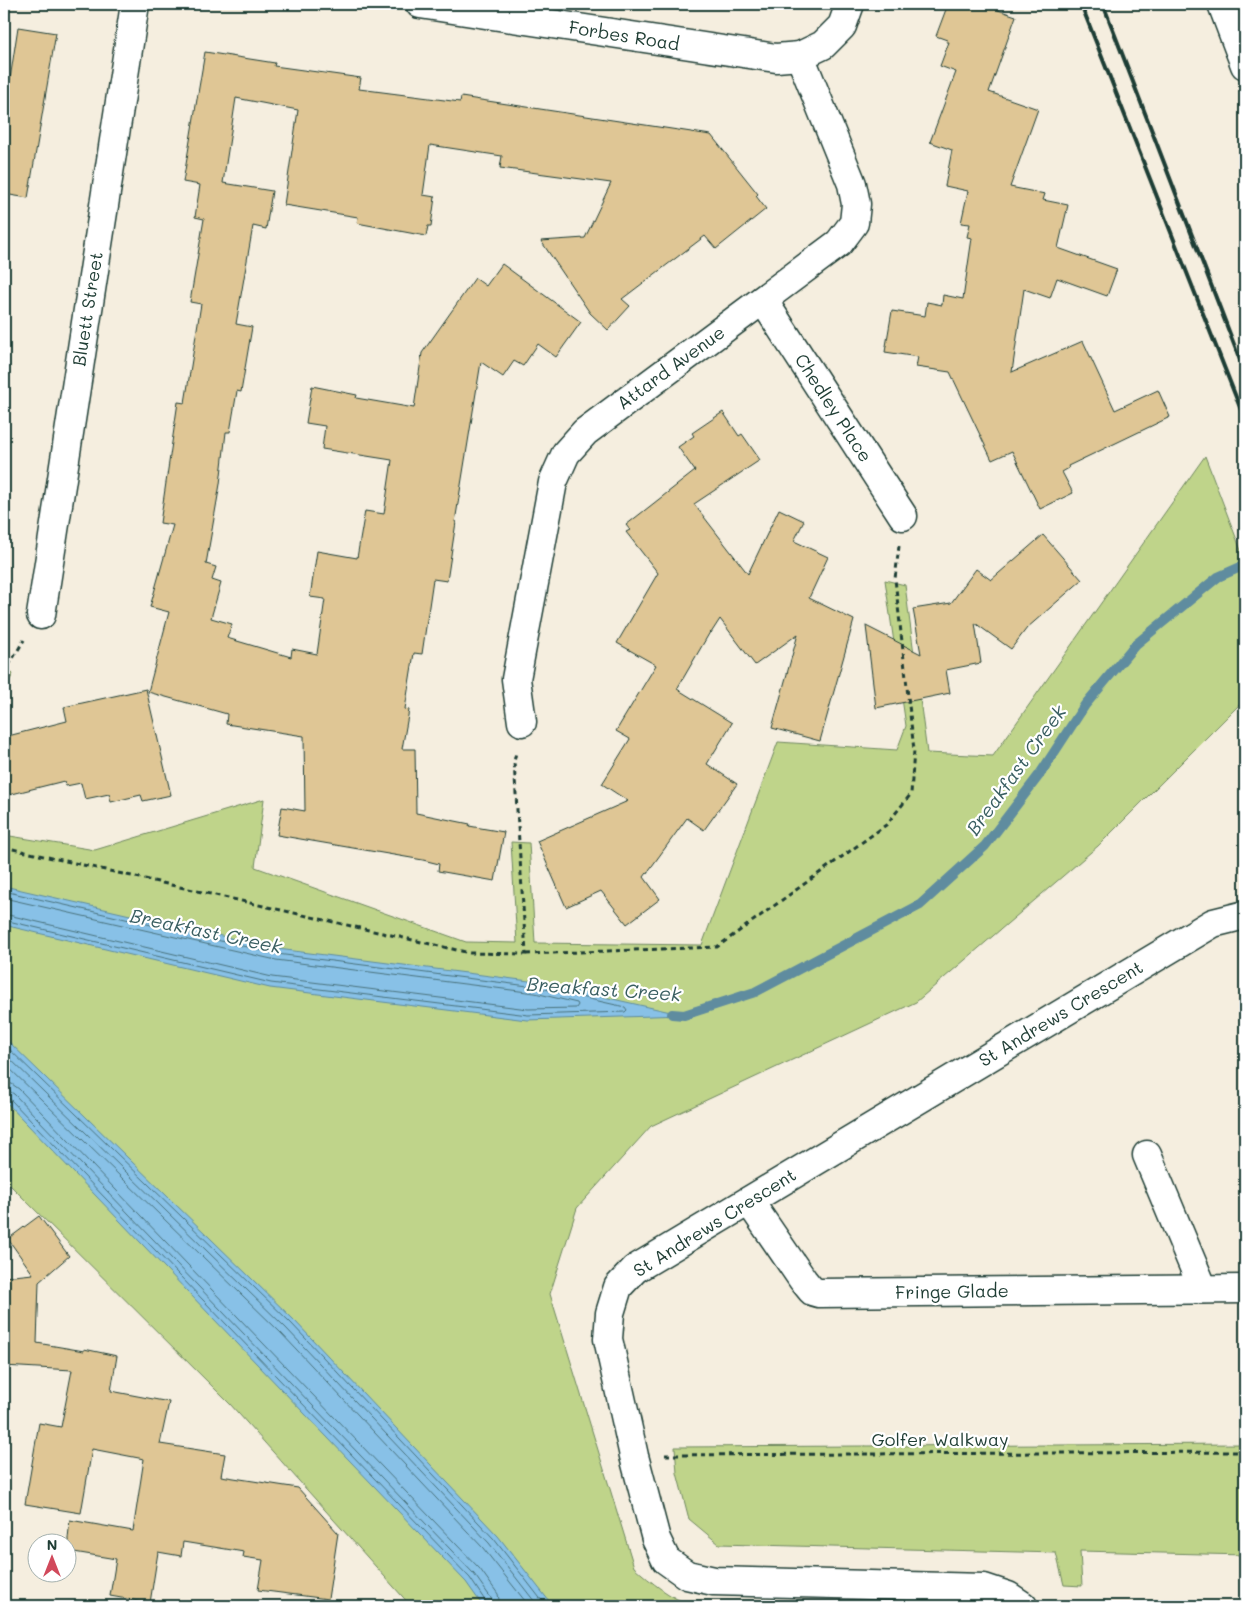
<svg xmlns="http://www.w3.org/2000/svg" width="1249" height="1610" viewBox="0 0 1249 1610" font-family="Mali,sans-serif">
  <rect width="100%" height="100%" fill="#f5eedf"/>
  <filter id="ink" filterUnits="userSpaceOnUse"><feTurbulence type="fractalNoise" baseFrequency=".02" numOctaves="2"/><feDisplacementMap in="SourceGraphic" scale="10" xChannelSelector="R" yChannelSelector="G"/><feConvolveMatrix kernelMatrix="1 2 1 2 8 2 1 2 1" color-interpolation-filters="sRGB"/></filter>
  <g filter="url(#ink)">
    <g fill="#bfd48a" stroke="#6f885f">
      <path d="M1205,456l40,105v138l-147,147 -182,156 -265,124 -74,82 -27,86 84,273c18,16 36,31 59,39h-282l-181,-202 -226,-225v-344l91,15 169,-51 -9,68 211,75 51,1 -6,-101 18,1 6,100 167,2 76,-203 119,8 9,-24 -21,-146 20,5 22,168 66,3z"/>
      <path d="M4,667l9,7 -9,17z"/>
      <path d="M1245,1444v111l-165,-4 2,35 -18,-1 -8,-32 -337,-9 -30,-25 -12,-46 -2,-26z"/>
    </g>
    <g fill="#88c1e7" stroke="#5e8c9f">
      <path d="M4,886l274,63 259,33 147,33 -157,5 -257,-32 -266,-63z"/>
      <path d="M4,1037l290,283 204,216 55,70h-70l-17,-24 -462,-482z"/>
    </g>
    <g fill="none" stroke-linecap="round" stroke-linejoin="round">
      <g stroke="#49727c" stroke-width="1">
        <path d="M4,891l273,63 259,33 89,20 2,3 -2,2 -97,3 -257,-32 -267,-63"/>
        <path d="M4,898l272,62 259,33 42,10 1,2 -2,3 -48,1 -256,-32 -268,-63"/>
        <path d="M4,1044l287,279 203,216 52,67"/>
        <path d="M4,1053l282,275 203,215 49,63"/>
        <path d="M4,1063l277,270 202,215 46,58"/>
        <path d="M4,1083l8,1 7,5 461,480 18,25 2,12"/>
        <path d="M4,1090l5,1 5,3 460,480 17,24 2,8"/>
        <path d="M4,1097l6,2 460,479 16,24 1,4"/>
      </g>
      <path stroke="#5e8c9f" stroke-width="10" d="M672,1014l12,1 71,-23 165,-87 65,-59 55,-72 45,-69 50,-60 83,-68 27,-12"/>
    </g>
    <g fill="#dfc695" stroke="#1f3d34">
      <path d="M948,4h52l-2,6 18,6 -27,76 49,17 -28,78 35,7 -2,6 25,5 -10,43 59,21 -10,27 -50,-18 -7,20 -26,-9 -12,83 71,-31 32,69 43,-20 12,27 -102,49 1,2 -7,4 11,21 -33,16 -28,-58 -20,9 -42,-88 -34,-5 2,-10 -33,-5 7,-41 33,5 2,-14 15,3 1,-10 20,4 9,-61 -5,-1 3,-13 -9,-1 7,-32 -23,-5 7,-36 -22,-8 26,-70 -16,-6 9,-24h-3l1,-2 -11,-4z"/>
      <path d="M18,27l38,6 -28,165 -24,-4v-76z"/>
      <path d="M205,52l70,11 -1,3 87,12 -2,11 101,13 1,-5 250,38 47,59 -2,2 10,13 -50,40 -11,-13 -83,63 8,7 -22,24 -18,-17 -49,-72 44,-3 26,-55 -111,-15 2,-12 -72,-11 -7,50 12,2 -4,29h-3l-2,10 -69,-13 1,-6 -74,-12 14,-95 -62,-12 -13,85 49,8 -6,38 -13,-3 -17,98 16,3 -11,65 -4,-1 -7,41h-4l-6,52 -14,80 10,3 -4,13 9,3 -10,35 21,6 -5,14 64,19 1,-8 25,5 8,-55 -15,-2 7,-46 40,7 8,-47 19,3 8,-54 -70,-11 3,-23 -19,-3 6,-37 45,9 -1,3 58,10 8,-55 53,-75 11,8 16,-22 79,58 -25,35 -18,-13 -15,22 -9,-5 -11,16 -22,-15 -26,160h1l-9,59 -14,-2 -11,75 -8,-1 -9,56 4,1 -7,39h13l1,64 54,11 -1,2 35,6 -9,49 -57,-10 1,-7 -16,-4 -146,-25 5,-28 23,4 -1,-75 -78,-12 1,-10 -79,-22 21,-80 -19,-5 23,-82 -13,-2 18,-121 7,1 16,-99 -11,-2 14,-83 -9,-2 5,-32 -17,-3z"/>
      <path d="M723,412l16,24 3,-2 18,26 -66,44 54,70 31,-65 25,12 -10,20 34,16 -19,41 45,22 -34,121 -48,-13 26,-94 -43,31 -35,-46 -9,14 -1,-1 -33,57 55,34 -25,41 30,20 -33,46 -17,-12 -43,59 16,22 -33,25 -26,-33 -35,16 -29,-66 91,-40 -26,-17 28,-45 -14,-8 40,-66 -39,-22 41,-70 -32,-41 4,-2 -4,-5 69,-54 -17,-24 16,-11 -2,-3z"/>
      <path d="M1043,535l39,45 -55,48 -16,21 -36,-26 6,40 -35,7 4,23 -74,15 -10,-82 55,28 -8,-45 38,-6 25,-34 15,11z"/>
      <path d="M146,689l25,106 -28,6 -2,-6 -30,7 -2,-8 -24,5 -4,-16 -15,3 -2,-5 -60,15v-59l63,-16 -3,-14z"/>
      <path d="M39,1216l30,40 -30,26 -2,61 47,8v-2l33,7 -6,35 58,11 -9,42 65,10 -4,22 77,12 40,45 -10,66 -70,-9 5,-30 -20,-3 1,-5 -61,-10 -2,14 -23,-4 -8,51 -40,-7 6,-37 -48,-8v-13l2,-18 63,11 11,-72 -52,-10 -11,64 -56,-9 14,-81 22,4 11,-57 -68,-4v-89l29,-3 -25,-35z"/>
    </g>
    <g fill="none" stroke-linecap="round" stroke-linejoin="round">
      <defs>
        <g id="minor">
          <path d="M420,4l356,54 24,-2 23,-11 19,-19 8,-22"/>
          <path d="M1222,4l23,61"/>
          <path d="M763,300l140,216"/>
          <path d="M41,615l94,-611"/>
          <path d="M522,722l-6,-43 37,-197 13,-29 19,-21 254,-189 15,-20 2,-19 -4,-20 -52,-128"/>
          <path d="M1147,1155l56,134"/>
          <path d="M749,1201l54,79 9,11 7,2 426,-4"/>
          <path d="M1023,1606l-15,-10 -24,-8 -270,-7 -27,-6 -21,-15 -10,-21 -22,-83 -26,-117 2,-26 8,-26 17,-18 578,-346 32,-8"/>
        </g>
      </defs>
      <use href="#minor" stroke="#1f3d34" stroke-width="31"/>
      <g stroke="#1f3d34" stroke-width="3" stroke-dasharray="5 4" stroke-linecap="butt">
        <path d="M4,673l20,-33"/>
        <path d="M4,847l466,106 56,1 -12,-192 2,-10"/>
        <path d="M526,954l191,-7 169,-122 25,-31 3,-44 -19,-171 4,-33"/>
        <path d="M665,1455l580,-3"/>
      </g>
      <use href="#minor" stroke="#fff" stroke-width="28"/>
      <g stroke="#1f3d34" stroke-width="4">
        <path d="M1081,4l164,416"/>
        <path d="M1103,4l142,369"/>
      </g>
    </g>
  </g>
  <g text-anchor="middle" stroke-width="4.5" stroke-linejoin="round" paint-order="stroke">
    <g font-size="18" fill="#1f3d34" stroke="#fff">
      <text transform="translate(624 36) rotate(9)" y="6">Forbes Road</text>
      <text transform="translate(88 309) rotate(-81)" y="6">Bluett Street</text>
      <text transform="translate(671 368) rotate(-36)" y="6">Attard Avenue</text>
      <text transform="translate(833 408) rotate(57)" y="6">Chedley Place</text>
      <text transform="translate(1061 1014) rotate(-31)" y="6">St Andrews Crescent</text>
      <text transform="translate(715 1223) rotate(-32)" y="6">St Andrews Crescent</text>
      <text transform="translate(952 1292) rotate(-1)" y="6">Fringe Glade</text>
      <text x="940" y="1446">Golfer Walkway</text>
    </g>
    <g font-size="19" font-style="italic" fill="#395e61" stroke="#fff">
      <text transform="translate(1016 770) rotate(-54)" y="7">Breakfast Creek</text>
      <text transform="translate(206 931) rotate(12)" y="7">Breakfast Creek</text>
      <text transform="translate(604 989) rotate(4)" y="7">Breakfast Creek</text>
    </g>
  </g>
  <rect width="1249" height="1610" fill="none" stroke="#fff" stroke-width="20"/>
  <rect x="10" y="10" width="1229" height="1590" fill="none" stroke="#1f3d34" stroke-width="2" filter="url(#ink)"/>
  <g transform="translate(52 1558)"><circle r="24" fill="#ffffff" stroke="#a5b1ae"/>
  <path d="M0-4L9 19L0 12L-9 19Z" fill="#d1495b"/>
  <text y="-8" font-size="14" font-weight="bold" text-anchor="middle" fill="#1f3d34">N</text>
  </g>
</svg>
